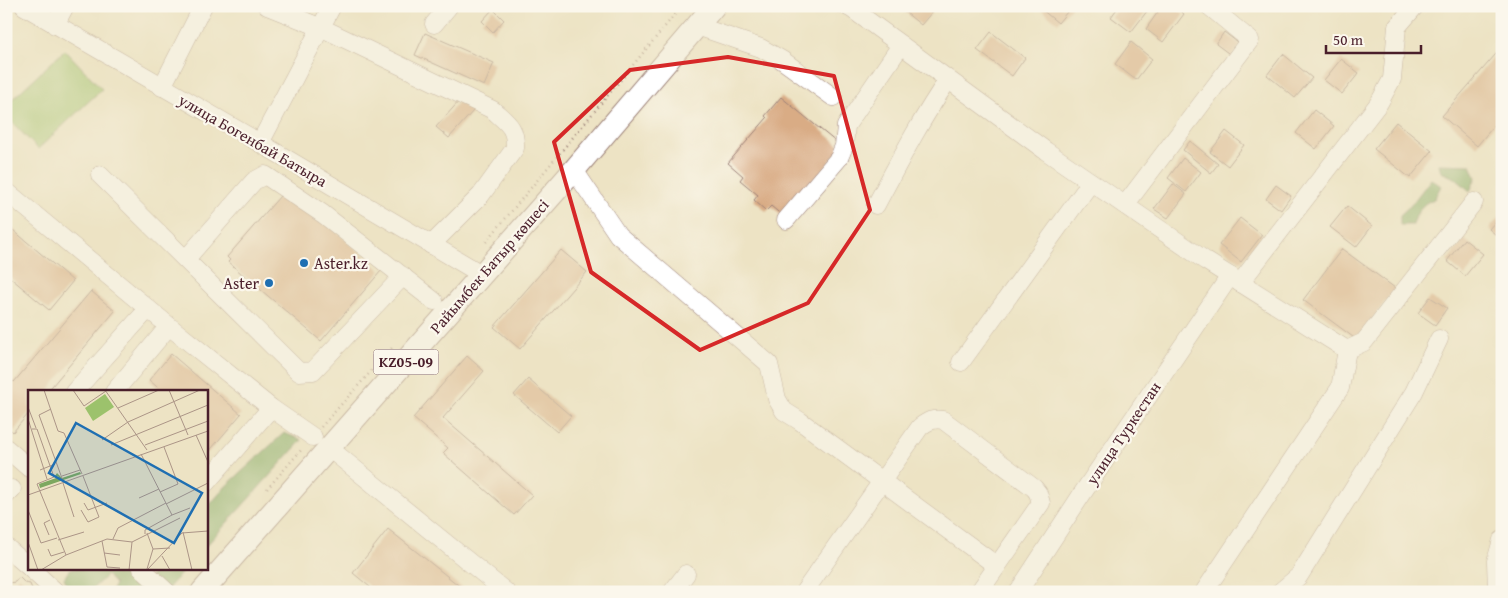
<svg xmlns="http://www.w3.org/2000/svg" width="1508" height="598" viewBox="0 0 1508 598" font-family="'Gentium Book Plus',serif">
  <rect width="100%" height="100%" fill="#fbf7ec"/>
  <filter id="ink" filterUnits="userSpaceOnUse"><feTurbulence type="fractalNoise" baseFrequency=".02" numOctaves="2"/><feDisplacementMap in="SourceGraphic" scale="10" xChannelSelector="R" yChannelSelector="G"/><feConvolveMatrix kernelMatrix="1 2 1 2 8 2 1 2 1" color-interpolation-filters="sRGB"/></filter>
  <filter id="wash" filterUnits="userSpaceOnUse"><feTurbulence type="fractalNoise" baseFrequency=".0096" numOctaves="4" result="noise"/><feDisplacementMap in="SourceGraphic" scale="20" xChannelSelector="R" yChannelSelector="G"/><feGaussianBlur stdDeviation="1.12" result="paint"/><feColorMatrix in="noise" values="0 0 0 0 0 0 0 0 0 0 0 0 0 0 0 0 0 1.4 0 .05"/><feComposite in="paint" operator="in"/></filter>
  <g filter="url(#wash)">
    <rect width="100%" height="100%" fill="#ede3c4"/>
    <path fill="#9cc26c" stroke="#73704c" d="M65,50l37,39 -64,60 -32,-33v-11z"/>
    <g fill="#7da860" stroke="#646446">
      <path d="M1439,164l32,1 5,13 -6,13 -15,-13 -14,-6z"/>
      <path d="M1431,179l10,7 -7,13c-13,5 -17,12 -21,26h-13v-10l11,-10z"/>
      <path d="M284,433l18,7 -96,106v-37l19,-22z"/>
      <path d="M70,569h56l20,14 10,-14h29l-20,23h-54l4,-8 -8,-9 -18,17c-17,0 -17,2 -25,-14z"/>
    </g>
    <g id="blocks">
      <g fill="#d9ac85">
        <path d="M901,6h25l6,6 -11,13 -21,-17z"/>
        <path d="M1043,6h29l-14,17 -17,-14z"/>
        <path d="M1119,6h32l-20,26 -20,-15z"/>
        <path d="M1162,6h12l10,8 -21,28 -17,-13z"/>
        <path d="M493,9l11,11 -11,12 -11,-11z"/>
        <path d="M991,32l34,26 -13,18 -35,-26z"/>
        <path d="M1224,32l17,13 -9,11 -16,-12z"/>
        <path d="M425,33l69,30 -10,23 -69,-31z"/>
        <path d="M1131,42l21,17 -16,21 -21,-16z"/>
        <path d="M1502,47v69l-25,30 -35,-30z"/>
        <path d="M1283,54l29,24 -17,20 -28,-23z"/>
        <path d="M1341,59l18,14 -17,21 -18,-14z"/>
        <path d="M781,97l61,50 -58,70 -13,-11 -5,5 -12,-11 4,-5 -18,-15 3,-4 -15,-13 39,-45 -2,-2z"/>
        <path d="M461,99l13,11 -25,28 -13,-11z"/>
        <path d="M1314,110l20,16 -18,23 -20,-16z"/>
        <path d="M1396,122l36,29 -22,27 -36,-29z"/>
        <path d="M1226,131l18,14 -16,21 -18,-14z"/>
        <path d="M1190,141l28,23 -7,9 -28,-23z"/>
        <path d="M1183,158l18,14 -15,20 -18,-14z"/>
        <path d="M1173,184l13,10 -18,24 -14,-9z"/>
        <path d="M1276,185l15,11 -10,14 -15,-11z"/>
        <path d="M287,188l94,83 -60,70 -93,-79 2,-2 -3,-3z"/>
        <path d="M1347,206l25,20 -16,21 -26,-20z"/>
        <path d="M1502,214v26l-13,-11z"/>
        <path d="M1240,218l22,17 -21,27 -22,-17z"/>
        <path d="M6,224l67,57 -24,29 -43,-36z"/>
        <path d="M1464,239l19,15 -18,22 -18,-15z"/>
        <path d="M1342,249l53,39 -38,52 -54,-40z"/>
        <path d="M561,250l26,22 -67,77 -26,-22z"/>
        <path d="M91,291l24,20 -68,81h-18v21l-16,19 -7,-6v-50l8,6z"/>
        <path d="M1430,297l17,11 -12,17 -17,-12z"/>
        <path d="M171,354l70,60 -35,41v-63h-43l-14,-12z"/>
        <path d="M467,356l17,15 -41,47 89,77 -18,20 -71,-62 5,-5 -35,-30z"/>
        <path d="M528,379l43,37 -14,16 -43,-37z"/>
        <path d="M388,529l79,63h-91l-23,-19z"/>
        <path d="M19,577l6,6 5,1 2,5 3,3h-29l3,-4v-5l6,-1z"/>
      </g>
    </g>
  </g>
  <g filter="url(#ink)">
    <use href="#blocks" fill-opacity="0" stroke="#9c8178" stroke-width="1"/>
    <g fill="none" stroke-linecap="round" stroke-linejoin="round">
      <defs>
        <g id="minor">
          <path d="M24,6l236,137 221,131"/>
          <path d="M267,6l55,22 171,82c14,13 23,17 22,38l-34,47 -50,50"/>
          <path d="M846,6l6,3 194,142 160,110 141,89 -7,38 -136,204"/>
          <path d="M434,24l15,-18"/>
          <path d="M55,25l10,-19"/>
          <path d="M697,26l64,22 21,12 51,37"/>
          <path d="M162,87l41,-81"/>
          <path d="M260,143l72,-137"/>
          <path d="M574,170l44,65 151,129 8,35 7,12 16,10 197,145"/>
          <path d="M100,175l199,197 14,-1 90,-95"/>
          <path d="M6,191l163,135 102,82 42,29"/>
          <path d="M876,205c23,-43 45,-86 72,-125"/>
          <path d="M1125,205l125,-165 -41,-34"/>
          <path d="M786,220l53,-62 5,-12 2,-20 55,-81"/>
          <path d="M186,259l68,-78 11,-6 58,39 111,87"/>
          <path d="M1240,283l139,-180 13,-24 5,-52 18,-21"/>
          <path d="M1347,350l17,-8 110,-140"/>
          <path d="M961,362l130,-180"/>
          <path d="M74,392l74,-83"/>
          <path d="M114,392l55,-66"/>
          <path d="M6,448l23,20"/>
          <path d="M329,448l177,144"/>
          <path d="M206,483l65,-75"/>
          <path d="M6,495l6,-6"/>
          <path d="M6,547l23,20"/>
          <path d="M31,569l25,23"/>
          <path d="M142,569l25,23"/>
          <path d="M672,592l14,-18"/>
          <path d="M804,592l116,-165c8,-6 13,-9 23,-7l91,68 4,5 3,10 -62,89"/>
          <path d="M1018,592l66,-101 146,-215"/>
          <path d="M1280,592l19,-16 115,-184 25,-53"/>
          <path d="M1497,592l-1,-31 6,-21"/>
        </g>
        <path id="major" d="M202,592l372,-422 140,-164"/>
      </defs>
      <use href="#minor" stroke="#9c8178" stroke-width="19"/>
      <use href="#major" stroke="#9c8178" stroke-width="24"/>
      <g stroke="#9c8178" stroke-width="2.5" stroke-dasharray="1 4" stroke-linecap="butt">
        <path d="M486,242l196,-236"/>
        <path d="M321,427l72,-80"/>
        <path d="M267,489l36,-41"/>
      </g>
      <use href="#minor" stroke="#fff" stroke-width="18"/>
      <use href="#major" stroke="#fff" stroke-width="22"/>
    </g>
  </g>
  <path d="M0 0H1508V598H0ZM728,57l106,19 36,134 -62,93 -108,47 -109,-78 -37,-130 76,-72z" fill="#ede3c4" fill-opacity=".55" fill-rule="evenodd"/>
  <path fill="none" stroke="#d62828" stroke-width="4" stroke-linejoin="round" d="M728,57l106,19 36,134 -62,93 -108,47 -109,-78 -37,-130 76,-72z"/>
  <g fill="#1f6fb2" stroke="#fbf7ec" stroke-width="2">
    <circle cx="304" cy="263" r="5"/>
    <circle cx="269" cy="283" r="5"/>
  </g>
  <g text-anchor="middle" stroke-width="4.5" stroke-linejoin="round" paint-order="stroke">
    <rect fill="#fbf7ec" stroke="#7f6065" stroke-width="1" x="373.5" y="349.5" width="65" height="25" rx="4"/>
    <g font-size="15" font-weight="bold" fill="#4a1f2b">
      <text x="406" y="367">KZ05-09</text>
    </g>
    <g font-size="16" fill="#4a1f2b" stroke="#fbf7ec">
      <text transform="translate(253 140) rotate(30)" y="6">улица Богенбай Батыра</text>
      <text transform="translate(489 266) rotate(-49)" y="6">Райымбек Батыр көшесі</text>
      <text transform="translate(1123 433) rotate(-56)" y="6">улица Туркестан</text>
    </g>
    <g font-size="16" fill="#4a1f2b" stroke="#fbf7ec" text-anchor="start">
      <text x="314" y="269">Aster.kz</text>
      <text x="259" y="289" text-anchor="end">Aster</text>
    </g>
  </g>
  <g transform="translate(28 390)">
    <rect width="180" height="180" fill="#ede3c4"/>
    <path d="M77,4l9,13 -21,14 -8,-13z" fill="#9cc26c"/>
    <path d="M52,82l1,2 -41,14 -1,-4 20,-7 -4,-1 2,-3 5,5z" fill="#7da860"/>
    <path fill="none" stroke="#ac9587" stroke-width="1" d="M16,0l14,41 6,2 18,41M45,0l11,16 22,-15M77,0l42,60M141,0l19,45M0,17l8,21M90,18l41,-18M23,19l-12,6 24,66M0,29l19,60M4,39h5l17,48 -17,7 29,71 -25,15M168,45l12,27M74,50l26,-18 72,-32M83,55l97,-40M117,55l63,-24M113,64l31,61 -27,15v4M12,80l15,-6M34,86l18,-6M35,93l11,34M132,102l18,-8 -14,-37M0,105l180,-64M111,108l20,-9M56,113l4,7 19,-7M138,114l42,-21M0,120l13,33 16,-5M53,120l7,12 11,-5 -16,-41M144,125l18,-7M155,142l9,38M119,143l6,16M21,145l-5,-12 6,-3M85,149l5,-11 48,-25M30,150l26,-8M74,151l5,26 13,1M0,152l10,28M20,159l3,7 13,-4M76,163l16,2M38,165l41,-16 25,3 48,-24M134,166l8,14M119,179l6,-20 17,-1M101,180l3,-28M119,180l35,-37 26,-2"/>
    <path fill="#1f6fb2" fill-opacity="0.15" stroke="#1f6fb2" stroke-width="2.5" d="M48,33l126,70 -28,50 -125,-70z"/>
    <rect width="180" height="180" fill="none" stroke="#4a1f2b" stroke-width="2.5"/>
  </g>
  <rect width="1508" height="598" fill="none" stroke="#fbf7ec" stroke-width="25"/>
  <path d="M1326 45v8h95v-8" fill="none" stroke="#4a1f2b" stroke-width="2.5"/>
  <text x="1333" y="45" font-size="15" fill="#4a1f2b" stroke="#fbf7ec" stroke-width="4" paint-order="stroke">50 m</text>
</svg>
